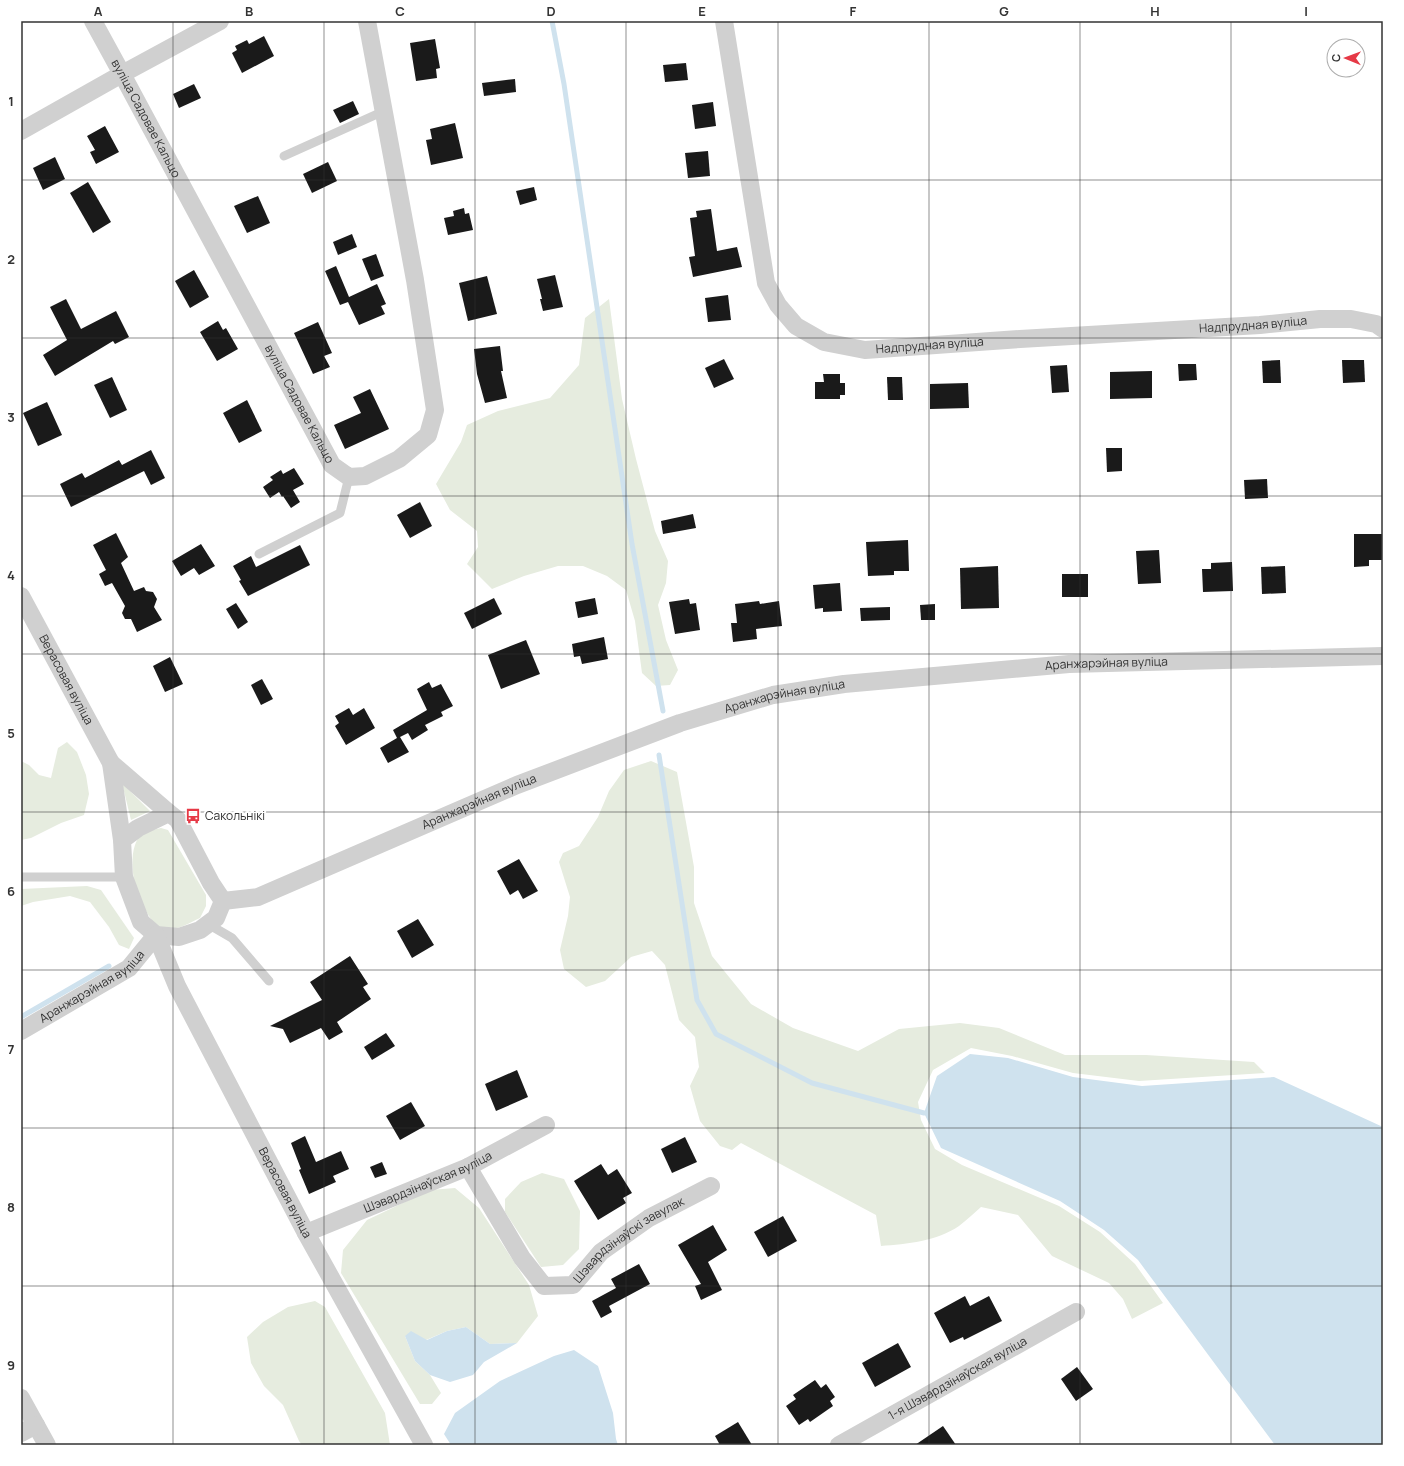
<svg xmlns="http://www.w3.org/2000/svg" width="1404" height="1466" viewBox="0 0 1404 1466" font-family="Manrope,sans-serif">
  <rect width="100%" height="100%" fill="#fff"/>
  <g fill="#e6ecdf">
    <path d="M609,299l13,100 14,60 19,72 13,30 -2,22 -8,22 8,35 12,30 -8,15 -14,1 -14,-13 -7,-52 -9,-31 -19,-14 -24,-10h-25l-34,10 -32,13 -25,-25 11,-17 -1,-16 -27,-21 -14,-26 25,-42 6,-17 31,-14 52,-13 29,-33 6,-47z"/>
    <path d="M67,742l10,10 9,23 3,19 -5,21 -23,8 -30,15 -10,2v-79l8,4 10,10 12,3 7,-30z"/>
    <path d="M651,761l26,11 17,95v36l18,53 39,48 42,24 65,23 41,-22 61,-6 39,5 66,27h81l108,7 11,11 -126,8 -66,-8 -61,-17 -41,-8 -38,22 -15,32 3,18 14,29 27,16 97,41 41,26 35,32 28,39 -31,16 -9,-20 -14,-16 -57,-27 -34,-41 -37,-8c-7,6 -14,13 -22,19 -22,15 -52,18 -78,20l-5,-31 -135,-72 -9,7 -12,-4 -20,-25 -10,-35 9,-19 -4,-30 -16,-17 -14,-55 -13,-14 -21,6 -26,24 -19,6 -22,-18 -4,-19 8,-34 2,-19 -11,-35 4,-9 16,-7 19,-29 11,-26 15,-21z"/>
    <path d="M122,783l28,28 -19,9z"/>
    <path d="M161,828l7,2 38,65v11l-6,12c-13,6 -26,15 -40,10 -11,-5 -24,-37 -26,-48 -2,-13 -3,-28 3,-40 4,-8 16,-10 24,-12z"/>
    <path d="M87,886l14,4 33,48 -5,11 -10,-4 -10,-18 -19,-25 -20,-6 -37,6 -12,4v-17z"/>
    <path d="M542,1173l22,6 16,32 -1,38 -16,16 -22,2 -36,-55v-13l16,-17z"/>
    <path d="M455,1188l24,20 50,77 9,31 -21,27 -27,1 -24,-17 -19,4 -21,9 -21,-4 10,25 15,14 11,18 -9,11h-12l-79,-131 2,-23 24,-30 63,-30z"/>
    <path d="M315,1301l10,6 60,106 5,32h-88l-3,-4 -16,-36 -19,-19 -13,-23 -4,-26 16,-15 25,-15z"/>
  </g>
  <g fill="#cfe2ee">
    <path d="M970,1054l38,4 65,19 69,9 132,-9 109,50v318h-108l-137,-185 -34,-30 -44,-29 -119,-53 -17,-35 13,-37z"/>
    <path d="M466,1327l24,17 27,-1 -33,19 -11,13 -23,7 -20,-7 -15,-14 -10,-25 6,-5 16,9 20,-9z"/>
    <path d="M574,1350l24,16 15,47 3,26 2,6h-167l-7,-11 11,-21 45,-32 54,-25z"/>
  </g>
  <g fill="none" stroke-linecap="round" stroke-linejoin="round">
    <g stroke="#cfe2ee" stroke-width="5">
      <path d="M552,21l12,63 68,460 31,167"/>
      <path d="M659,755l38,245 19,34 96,49 112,30"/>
      <path d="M21,1017l88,-51"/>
    </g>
  </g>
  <g fill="#1a1a1a">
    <path d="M264,36l10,20 -32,17 -10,-20 5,-3 -2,-4 12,-6 2,4z"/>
    <path d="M435,39l5,29 -4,1 1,9 -21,3 -6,-38z"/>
    <path d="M686,63l2,17 -23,2 -2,-17z"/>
    <path d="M515,79l1,13 -32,4 -2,-13z"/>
    <path d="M194,84l7,14 -22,10 -6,-14z"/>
    <path d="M353,101l6,13 -19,9 -7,-13z"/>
    <path d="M713,102l3,24 -21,3 -3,-24z"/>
    <path d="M455,123l8,35 -32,7 -5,-25 6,-1 -2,-10z"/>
    <path d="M105,126l14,26 -23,12 -6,-12 5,-2 -8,-14z"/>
    <path d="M708,151l2,25 -22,2 -3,-25z"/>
    <path d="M55,157l10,22 -22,11 -10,-22z"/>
    <path d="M328,162l9,19 -25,12 -9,-19z"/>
    <path d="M88,182l23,40 -18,11 -23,-40z"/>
    <path d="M534,187l3,13 -17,5 -4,-14z"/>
    <path d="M258,196l12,27 -23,10 -13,-27z"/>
    <path d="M464,208l1,6 4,-1 4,17 -25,5 -4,-17 10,-2 -1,-5z"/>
    <path d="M711,209l6,42 20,-4 5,20 -49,10 -4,-20 6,-1 -5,-38 7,-1 -1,-6z"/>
    <path d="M352,234l5,13 -19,8 -5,-13z"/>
    <path d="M376,254l8,22 -13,5 -9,-22z"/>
    <path d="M336,266l13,31 28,-13 9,20 -5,2 4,8 -26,11 -11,-23 -8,3 -15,-34z"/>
    <path d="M194,270l15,27 -19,11 -15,-27z"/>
    <path d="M555,275l8,32 -20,4 -3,-12h2l-5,-20z"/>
    <path d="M487,276l10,38 -29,7 -9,-38z"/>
    <path d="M728,295l3,25 -23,2 -3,-24z"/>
    <path d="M66,299l15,30 35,-18 13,26 -14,7 -2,-3 -58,35 -12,-21 24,-15 -17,-33z"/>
    <path d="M218,321l5,9 3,-2 12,21 -21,12 -17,-29z"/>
    <path d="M318,322l14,31 -8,3 6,11 -17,7 -19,-41z"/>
    <path d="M500,346l3,25h-2l6,27 -22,5 -8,-29 -3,-25z"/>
    <path d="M724,359l10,20 -20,9 -9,-20z"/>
    <path d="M1280,360l1,23h-18l-1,-22z"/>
    <path d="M1342,360h22l1,22 -22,1z"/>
    <path d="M1178,364h18l1,16 -18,1z"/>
    <path d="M1067,365l2,27 -17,1 -2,-27z"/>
    <path d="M1152,371v27l-42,1v-27z"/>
    <path d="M823,374h17v9h5v12h-5v4h-25v-17h9z"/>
    <path d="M112,377l15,33 -17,8 -16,-33z"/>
    <path d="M887,377h15l1,23h-15z"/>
    <path d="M968,383l1,25 -39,1v-25z"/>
    <path d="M370,389l19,40 -44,20 -11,-24 27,-12 -8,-16z"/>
    <path d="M247,400l15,31 -23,12 -16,-30z"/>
    <path d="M47,402l15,33 -24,11 -15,-33z"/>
    <path d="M1106,448h16v23l-15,1z"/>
    <path d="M151,450l14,28 -14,7 -7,-14 -73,36 -11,-23 22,-11 3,5 34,-18 3,5z"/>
    <path d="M294,468l10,16 -11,6 7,12 -9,6 -8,-12 -1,1 -3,-5 -9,6 -7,-11 10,-7 -3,-3 11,-7 2,4z"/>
    <path d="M1267,479l1,19 -23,1 -1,-19z"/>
    <path d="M420,502l12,24 -22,12 -13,-23z"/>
    <path d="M693,514l3,14 -33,6 -2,-13z"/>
    <path d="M116,533l12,24 -7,6 13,28 10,-4 2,4 7,1 4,7 -3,8 8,13 -25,12 -6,-13h-6l-3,-6 3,-7 -13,-23 -7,3 -6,-12 7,-4 -13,-25z"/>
    <path d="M1354,534h29l-1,26h-13v6l-15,1z"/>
    <path d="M908,540l1,31h-15v4l-26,1 -2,-34z"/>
    <path d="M201,544l14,22 -16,9 -5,-7 -13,8 -9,-15z"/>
    <path d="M300,545l10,20 -62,31 -9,-15 2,-1 -8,-14 18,-10 5,11z"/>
    <path d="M1159,550l2,33 -23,1 -2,-33z"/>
    <path d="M1232,562l1,29 -30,1 -1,-23h9v-6z"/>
    <path d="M998,566l1,42 -38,1 -1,-41z"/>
    <path d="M1285,566l1,27 -24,1 -1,-27z"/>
    <rect x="1062" y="574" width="26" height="23"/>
    <path d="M840,583l2,28 -19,1v-4l-8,1 -2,-24z"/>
    <path d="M494,598l8,16 -30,15 -8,-16z"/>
    <path d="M595,598l3,16 -20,4 -3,-16z"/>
    <path d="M689,599l1,5 6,-1 4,27 -25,4 -6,-32z"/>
    <path d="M759,601l1,3 19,-3 3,25 -26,3 1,10 -24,3 -2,-19h6l-2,-19z"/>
    <path d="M236,603l12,19 -10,7 -12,-20z"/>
    <path d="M935,604v16h-14l-1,-15z"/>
    <path d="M890,607v13l-29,1 -1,-13z"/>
    <path d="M604,637l4,22 -26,5 -2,-8 -6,1 -2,-13z"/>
    <path d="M526,640l14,34 -39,15 -13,-34z"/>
    <path d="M170,657l13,27 -18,8 -12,-26z"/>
    <path d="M262,679l11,20 -12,6 -10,-20z"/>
    <path d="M429,682l3,6 9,-4 12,22 -12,6 2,4 -18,9 3,5 -16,10 -4,-7 -8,4 9,15 -21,11 -8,-15 17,-10 -4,-8 34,-20 -10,-21z"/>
    <path d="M349,708l4,7 11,-7 11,20 -29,17 -11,-19 4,-3 -4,-7z"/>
    <path d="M519,859l19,32 -15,8 -5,-9 -8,5 -13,-24z"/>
    <path d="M418,919l16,26 -22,13 -15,-27z"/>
    <path d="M350,956l18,28 -5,3 8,12 -34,23 6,10 -14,8 -8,-12 -31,15 -7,-14 -13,-3 52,-26 -12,-18z"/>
    <path d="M386,1033l9,13 -23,14 -8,-13z"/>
    <path d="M517,1070l11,27 -32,14 -11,-27z"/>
    <path d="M411,1102l14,24 -25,14 -14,-24z"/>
    <path d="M305,1136l11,26 25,-11 8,18 -16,7 3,6 -27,12 -10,-24 2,-1 -10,-26z"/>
    <path d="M685,1137l12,25 -25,11 -11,-24z"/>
    <path d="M382,1162l5,12 -12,4 -5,-11z"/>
    <path d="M601,1164l7,11 9,-6 15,24 -9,5 3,5 -28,17 -24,-39z"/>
    <path d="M783,1216l14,25 -29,16 -14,-25z"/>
    <path d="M713,1225l14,25 -19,12 14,28 -21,10 -6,-14 6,-2 -23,-39z"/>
    <path d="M639,1264l11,20 -41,22 3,6 -11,6 -9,-17 24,-13 -5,-9z"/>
    <path d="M965,1296l5,10 19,-10 13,25 -38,19 -1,-3 -13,6 -16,-30z"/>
    <path d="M898,1343l13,24 -36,20 -13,-24z"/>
    <path d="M1077,1367l16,22 -17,12 -15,-22z"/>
    <path d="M815,1380l6,8 5,-4 9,13 -5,4 3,5 -23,16 -2,-3 -9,6 -13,-19 10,-7 -3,-4z"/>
    <path d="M738,1422l14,23h-32l-5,-9z"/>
    <path d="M943,1426l13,19h-41z"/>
  </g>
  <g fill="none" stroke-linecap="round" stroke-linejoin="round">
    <g stroke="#d0d0d0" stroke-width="9">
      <path d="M284,156l100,-45"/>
      <path d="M259,554l81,-41 9,-36"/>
      <path d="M21,877h103"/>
      <path d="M208,924l24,14 37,43"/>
    </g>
    <g stroke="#d0d0d0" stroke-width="18">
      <path id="s1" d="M93,21l29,53 210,391 17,12 16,-1 34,-17 29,-24 7,-25 -20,-130 -48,-259"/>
      <path id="s2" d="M724,21l42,262 12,22 18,21 28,16 41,8 155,-11 240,-14 60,-6h31l25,5 7,5"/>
      <path d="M21,131l101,-57 98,-53"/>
      <path id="s3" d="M21,596l90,167 11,77"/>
      <path d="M111,763l58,50"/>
      <path d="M169,813l9,7 33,63 12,18 -7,17 -16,12 -21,7 -23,-2 -15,-13 -17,-45 -2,-37 16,-12z"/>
      <path id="s4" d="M223,901l35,-4 259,-112 163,-62 93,-28 71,-11 225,-20 314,-8"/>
      <path id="s5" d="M21,1031l108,-63 27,-33 21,51 129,247 118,212"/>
      <path id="s6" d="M468,1167l54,91 22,28 29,-1 28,-33 48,-34 62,-32"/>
      <path id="s7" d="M306,1233l162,-66 78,-42"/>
      <path d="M21,1398l26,47"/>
      <path d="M21,1433l15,-8"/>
      <path id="s8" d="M839,1445l237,-133"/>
    </g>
  </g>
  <path fill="none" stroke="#333" stroke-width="1" stroke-opacity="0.55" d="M173,21v1424M324,21v1424M475,21v1424M626,21v1424M778,21v1424M929,21v1424M1080,21v1424M1231,21v1424M21,180h1362M21,338h1362M21,496h1362M21,654h1362M21,812h1362M21,970h1362M21,1128h1362M21,1286h1362"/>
  <defs>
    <symbol id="bus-bare" viewBox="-9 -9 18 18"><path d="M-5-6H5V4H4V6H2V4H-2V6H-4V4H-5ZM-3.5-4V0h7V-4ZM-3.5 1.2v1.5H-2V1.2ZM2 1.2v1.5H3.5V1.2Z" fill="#e63946" stroke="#fff" stroke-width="2.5" paint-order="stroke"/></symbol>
  </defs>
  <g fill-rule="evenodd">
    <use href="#bus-bare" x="182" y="805" width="22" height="22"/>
  </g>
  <g text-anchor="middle" stroke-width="4" stroke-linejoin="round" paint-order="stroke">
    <g font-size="12" fill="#333" stroke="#fff">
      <text dy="4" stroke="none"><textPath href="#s1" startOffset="111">вуліца Садовае Кальцо</textPath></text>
      <text dy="4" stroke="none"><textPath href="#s2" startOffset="781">Надпрудная вуліца</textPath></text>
      <text dy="4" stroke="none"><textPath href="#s2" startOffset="457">Надпрудная вуліца</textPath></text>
      <text dy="4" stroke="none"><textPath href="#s1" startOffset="435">вуліца Садовае Кальцо</textPath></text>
      <text dy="4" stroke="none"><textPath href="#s4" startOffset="924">Аранжарэйная вуліца</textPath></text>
      <text dy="4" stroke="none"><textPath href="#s3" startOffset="95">Верасовая вуліца</textPath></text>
      <text dy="4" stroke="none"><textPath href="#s4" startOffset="600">Аранжарэйная вуліца</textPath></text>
      <text dy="4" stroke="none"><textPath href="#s4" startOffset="276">Аранжарэйная вуліца</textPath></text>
      <text dy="4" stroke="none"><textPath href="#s5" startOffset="84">Аранжарэйная вуліца</textPath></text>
      <text dy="4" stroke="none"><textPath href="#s7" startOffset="132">Шэвардзінаўская вуліца</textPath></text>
      <text dy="4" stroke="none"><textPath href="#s5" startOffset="456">Верасовая вуліца</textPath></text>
      <text dy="4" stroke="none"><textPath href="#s6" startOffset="243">Шэвардзінаўскі завулак</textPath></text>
      <text dy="4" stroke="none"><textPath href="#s8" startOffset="136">1-я Шэвардзінаўская вуліца</textPath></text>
    </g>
    <g font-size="12" fill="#333" stroke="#fff" text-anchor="start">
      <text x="205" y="820">Сакольнікі</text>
    </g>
  </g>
  <rect width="1404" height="1466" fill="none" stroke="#ffffff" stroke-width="44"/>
  <g transform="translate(1346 58) rotate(271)"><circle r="19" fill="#ffffff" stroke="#adadad"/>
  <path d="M0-3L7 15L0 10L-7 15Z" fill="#e63946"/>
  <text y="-6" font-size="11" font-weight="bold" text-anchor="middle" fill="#333333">С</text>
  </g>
  <rect x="22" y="22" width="1360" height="1422" fill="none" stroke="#333" stroke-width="1.5"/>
  <g font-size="13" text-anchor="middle" font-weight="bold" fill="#333">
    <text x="98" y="16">A</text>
    <text x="249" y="16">B</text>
    <text x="400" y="16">C</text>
    <text x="551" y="16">D</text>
    <text x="702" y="16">E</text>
    <text x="853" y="16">F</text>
    <text x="1004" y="16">G</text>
    <text x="1155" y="16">H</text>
    <text x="1306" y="16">I</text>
    <text x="11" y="106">1</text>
    <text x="11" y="264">2</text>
    <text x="11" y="422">3</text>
    <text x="11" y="580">4</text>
    <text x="11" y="738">5</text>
    <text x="11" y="896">6</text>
    <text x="11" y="1054">7</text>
    <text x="11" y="1212">8</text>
    <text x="11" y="1370">9</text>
  </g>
</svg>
